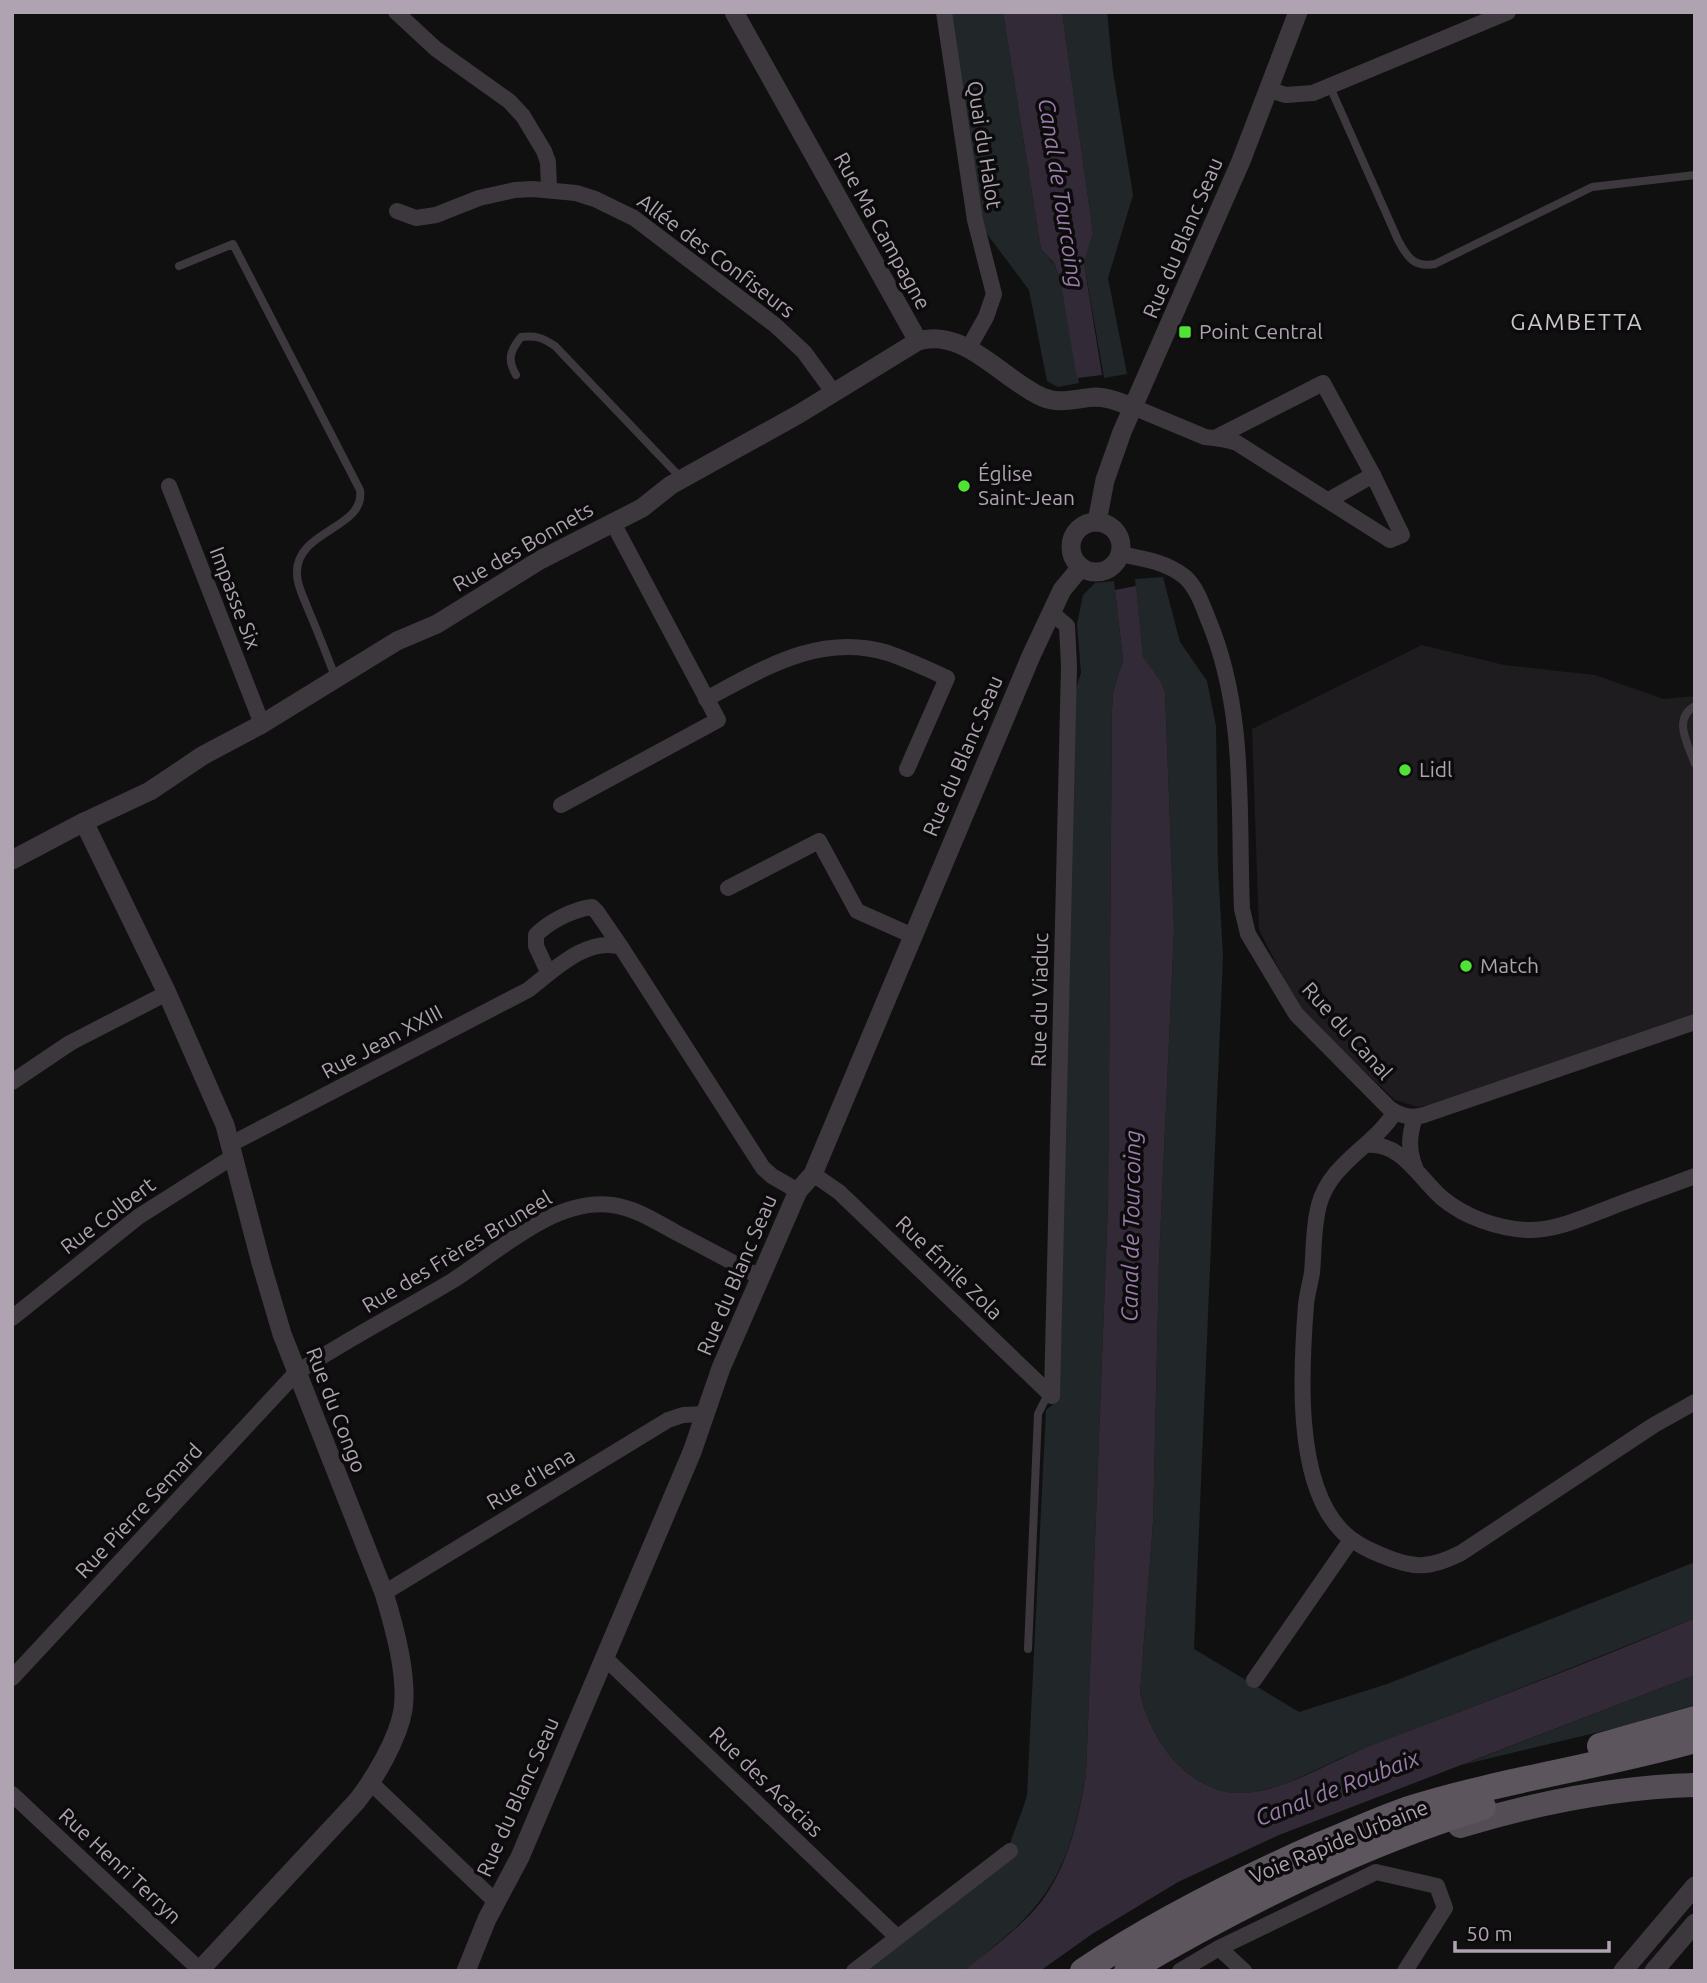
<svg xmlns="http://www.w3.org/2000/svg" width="1707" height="1983" viewBox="0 0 1707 1983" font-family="Ubuntu,sans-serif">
  <rect width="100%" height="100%" fill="#111011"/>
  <path fill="#1e1c1e" d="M1422,645l82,20 91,10 69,24 31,-3v320l-253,87 -24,4 -23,-7 -94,-89 -42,-81 -7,-201z"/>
  <g fill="#212628">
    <path d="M950,12h53l38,237 13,15 6,15 19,104 -21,4 -11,-6 -18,-91 -48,-64z"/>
    <path d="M1062,12h45l6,60 20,123 -25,83 19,96 -23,4 -20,-115 9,-30z"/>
    <path d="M1163,577l17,65 27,39 9,45 2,142 5,88 -29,693 105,63 88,-28 308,-122v56c-111,45 -221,89 -333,131 -39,15 -93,51 -135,43 -47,-10 -77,-55 -87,-99l13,-171 6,-260 15,-332 -9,-237 -22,-36 -8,-78z"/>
    <path d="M1114,581l9,79 -10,32 -1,18 -4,494 -22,571c-14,75 -26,117 -87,167 -10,8 -21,21 -33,27 -9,5 -87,2 -102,2l142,-111c4,-23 15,-42 21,-65l19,-385 11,-9 16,-704 8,-24 -4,-49 6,-29 12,-12z"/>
    <path d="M1695,1675v30l-75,22 -158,38z"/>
  </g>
  <g fill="#332a38">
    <path d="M1003,12h59l31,221 -9,30 18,112 -25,3 -17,-99 -6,-16 -13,-14z"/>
    <path d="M1136,586l7,71 18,25 4,11 9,237 -15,332 -6,260 -13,171c10,44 40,89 87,99 43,8 100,-29 140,-45 110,-42 220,-83 328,-129v57l-416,160 -101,47 -86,52 -52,37h-76c26,-21 56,-43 77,-69 28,-38 37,-82 45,-127l22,-571 4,-494 1,-18 10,-32 -8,-70z"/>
  </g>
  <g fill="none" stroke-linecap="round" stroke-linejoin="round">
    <g stroke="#3d383d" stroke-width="8">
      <path d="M1330,87l68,153c9,17 16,28 37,24l157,-77 103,-12"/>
      <path d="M179,266l54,-22 127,246c6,39 -65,40 -63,84 0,12 7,24 11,35 10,23 19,47 28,70"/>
      <path d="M516,375c-9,-16 -6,-24 5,-38 15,-2 22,1 34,9l125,131"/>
      <path d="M1695,706c-23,13 -7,38 0,58"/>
      <path d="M1028,1649l10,-235 11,-22"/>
    </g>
    <g stroke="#3d383d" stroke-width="16">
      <path d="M396,12l40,37 73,52 14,15 21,35 4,11 1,27"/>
      <path d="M944,12l31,208 19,74 -8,23 -18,32"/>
      <path d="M1269,90l17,5 27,-2 195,-81"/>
      <path d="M397,211l19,7 20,-3 43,-17 36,-8 18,-1 43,4 19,6 39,19 141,107 29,27 30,41"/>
      <path d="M1133,407l72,30c11,1 21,2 32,6l153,97 12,-5 -29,-60 -50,-92 -108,55"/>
      <path d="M169,486l93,238"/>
      <path d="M1329,500l44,-25"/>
      <path d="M1120,554c22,4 47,8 65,23 12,11 17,27 23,42 39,92 30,193 34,290l6,25 48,80 93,94c11,8 22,11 35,7l271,-93"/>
      <path d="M1051,612l16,14 2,40 -17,730"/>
      <path d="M706,699c57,-30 114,-67 182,-46 20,7 40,16 59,25l-40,91"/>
      <path d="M561,805l157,-85 -105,-197"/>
      <path d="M728,888l91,-47 38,70 54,24"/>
      <path d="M548,972l-12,-26v-11c12,-13 38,-26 56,-28l5,5 24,35"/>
      <path d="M12,1082l58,-39 97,-50"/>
      <path d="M1395,1112c-22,35 -65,51 -76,93 -6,22 -5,46 -7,68 -2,11 -5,21 -6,32 -5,63 -12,176 35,225 11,12 25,19 40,25 33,14 48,14 80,-2l193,-128 41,-23"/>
      <path d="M231,1144l297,-154c25,-19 59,-54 93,-43l142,221 9,8 26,15"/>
      <path d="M1366,1145c36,-3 52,32 76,53 23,19 54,30 84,32 29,1 56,-12 83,-22 28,-11 57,-21 86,-32"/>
      <path d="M1415,1167c-7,-17 -6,-32 0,-50"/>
      <path d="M813,1174l26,18 213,204"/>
      <path d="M12,1318l126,-101 96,-61"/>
      <path d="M384,1593l284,-173 15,-5 22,-1"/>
      <path d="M605,1658l292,279"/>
      <path d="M12,1678l284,-305c50,-33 104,-61 156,-92 45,-28 102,-84 160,-76 23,3 43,16 63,27 29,15 57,30 85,45"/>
      <path d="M1254,1680l97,-140"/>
      <path d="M371,1783l125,119"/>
      <path d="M12,1794l189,177"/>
      <path d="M1219,1948l25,23"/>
      <path d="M854,1971l156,-120"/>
      <path d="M1180,1971l39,-23 157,-76 61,14 8,22 -40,63"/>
    </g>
    <g stroke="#3d383d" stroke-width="19">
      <path d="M734,12l184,329c46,-14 84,38 124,56 19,8 35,1 54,0 13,0 25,6 37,10"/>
      <path d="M1097,522l8,-42 17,-48 119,-271 57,-149"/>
      <circle cx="1096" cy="547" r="25"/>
      <path d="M84,822l83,171 58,132 36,138 21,71 102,259c10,33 24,82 19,117 -5,29 -28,68 -46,91l-158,170"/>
      <path d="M12,860l72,-38 66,-31 52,-35 60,-32 135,-83 40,-17 103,-64 102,-52 29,-23 128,-71 119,-73"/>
      <path d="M466,1971l21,-52 33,-62 172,-405 29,-84 77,-177 15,-17 218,-518 31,-66 19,-23"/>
      <path d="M1623,1971l72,-85"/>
      <path d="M1654,1971l41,-48"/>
    </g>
    <path stroke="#544d55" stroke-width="24" d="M1460,1826c76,-23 155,-39 235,-41"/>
    <g stroke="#5d555e" stroke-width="26">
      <path d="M1600,1746l95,-27"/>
      <path d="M1083,1971c75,-50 157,-91 239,-127 28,-11 55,-24 84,-34 94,-30 194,-43 289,-70"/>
      <path d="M1127,1971c113,-66 231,-126 356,-164"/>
    </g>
  </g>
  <g fill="#50e336" stroke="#0c0b0c" stroke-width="2.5">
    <rect x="1178" y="325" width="14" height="14" rx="3.5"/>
    <circle cx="964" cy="486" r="7"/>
    <circle cx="1405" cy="770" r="7"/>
    <circle cx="1466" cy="966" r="7"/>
  </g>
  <g text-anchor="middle" stroke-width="7" stroke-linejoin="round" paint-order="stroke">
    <g font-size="21" fill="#afa2b1" stroke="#0c0b0c">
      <text transform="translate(984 145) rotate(81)" y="7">Quai du Halot</text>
      <text transform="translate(882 231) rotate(61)" y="7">Rue Ma Campagne</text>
      <text transform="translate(1183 238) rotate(-67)" y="7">Rue du Blanc Seau</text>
      <text transform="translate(716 256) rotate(37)" y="7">Allée des Confiseurs</text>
      <text transform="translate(523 547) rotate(-30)" y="7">Rue des Bonnets</text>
      <text transform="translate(235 598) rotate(69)" y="7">Impasse Six</text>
      <text transform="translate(963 756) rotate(-67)" y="7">Rue du Blanc Seau</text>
      <text transform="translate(1040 1000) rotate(-89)" y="7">Rue du Viaduc</text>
      <text transform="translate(1347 1031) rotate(48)" y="7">Rue du Canal</text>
      <text transform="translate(382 1042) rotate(-28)" y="7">Rue Jean XXIII</text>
      <text transform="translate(108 1216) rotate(-37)" y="7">Rue Colbert</text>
      <text transform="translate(457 1252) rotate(-31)" y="7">Rue des Frères Bruneel</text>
      <text transform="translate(949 1268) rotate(44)" y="7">Rue Émile Zola</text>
      <text transform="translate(737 1275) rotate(-67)" y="7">Rue du Blanc Seau</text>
      <text transform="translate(336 1410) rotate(69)" y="7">Rue du Congo</text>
      <text transform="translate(531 1479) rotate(-31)" y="7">Rue d'Iena</text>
      <text transform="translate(139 1511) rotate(-47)" y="7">Rue Pierre Semard</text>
      <text transform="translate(766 1782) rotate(44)" y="7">Rue des Acacias</text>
      <text transform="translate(518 1797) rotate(-66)" y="7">Rue du Blanc Seau</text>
      <text transform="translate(1339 1842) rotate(-22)" y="7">Voie Rapide Urbaine</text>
      <text transform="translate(120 1866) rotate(43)" y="7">Rue Henri Terryn</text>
    </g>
    <g font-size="21" fill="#afa2b1" stroke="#0c0b0c" text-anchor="start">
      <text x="1199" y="339">Point Central</text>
      <text x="978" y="481">Église<tspan x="978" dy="24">Saint-Jean</tspan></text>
      <text x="1419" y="777">Lidl</text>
      <text x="1480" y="973">Match</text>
    </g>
    <g font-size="23" font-style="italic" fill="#9a7baa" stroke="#0c0b0c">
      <text transform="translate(1061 193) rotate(81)" y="8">Canal de Tourcoing</text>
      <text transform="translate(1131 1226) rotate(-89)" y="8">Canal de Tourcoing</text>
      <text transform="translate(1337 1788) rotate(-21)" y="8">Canal de Roubaix</text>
    </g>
    <g font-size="23" letter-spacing="2" fill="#ccc3cd" stroke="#0c0b0c">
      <text x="1577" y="330">GAMBETTA</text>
    </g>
  </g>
  <rect width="1707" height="1983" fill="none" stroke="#afa2b1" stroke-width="28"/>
  <path d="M1455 1941v10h154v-10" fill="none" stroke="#afa2b1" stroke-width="3.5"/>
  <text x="1466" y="1941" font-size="21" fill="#afa2b1" stroke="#0c0b0c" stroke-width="5" paint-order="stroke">50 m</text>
</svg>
